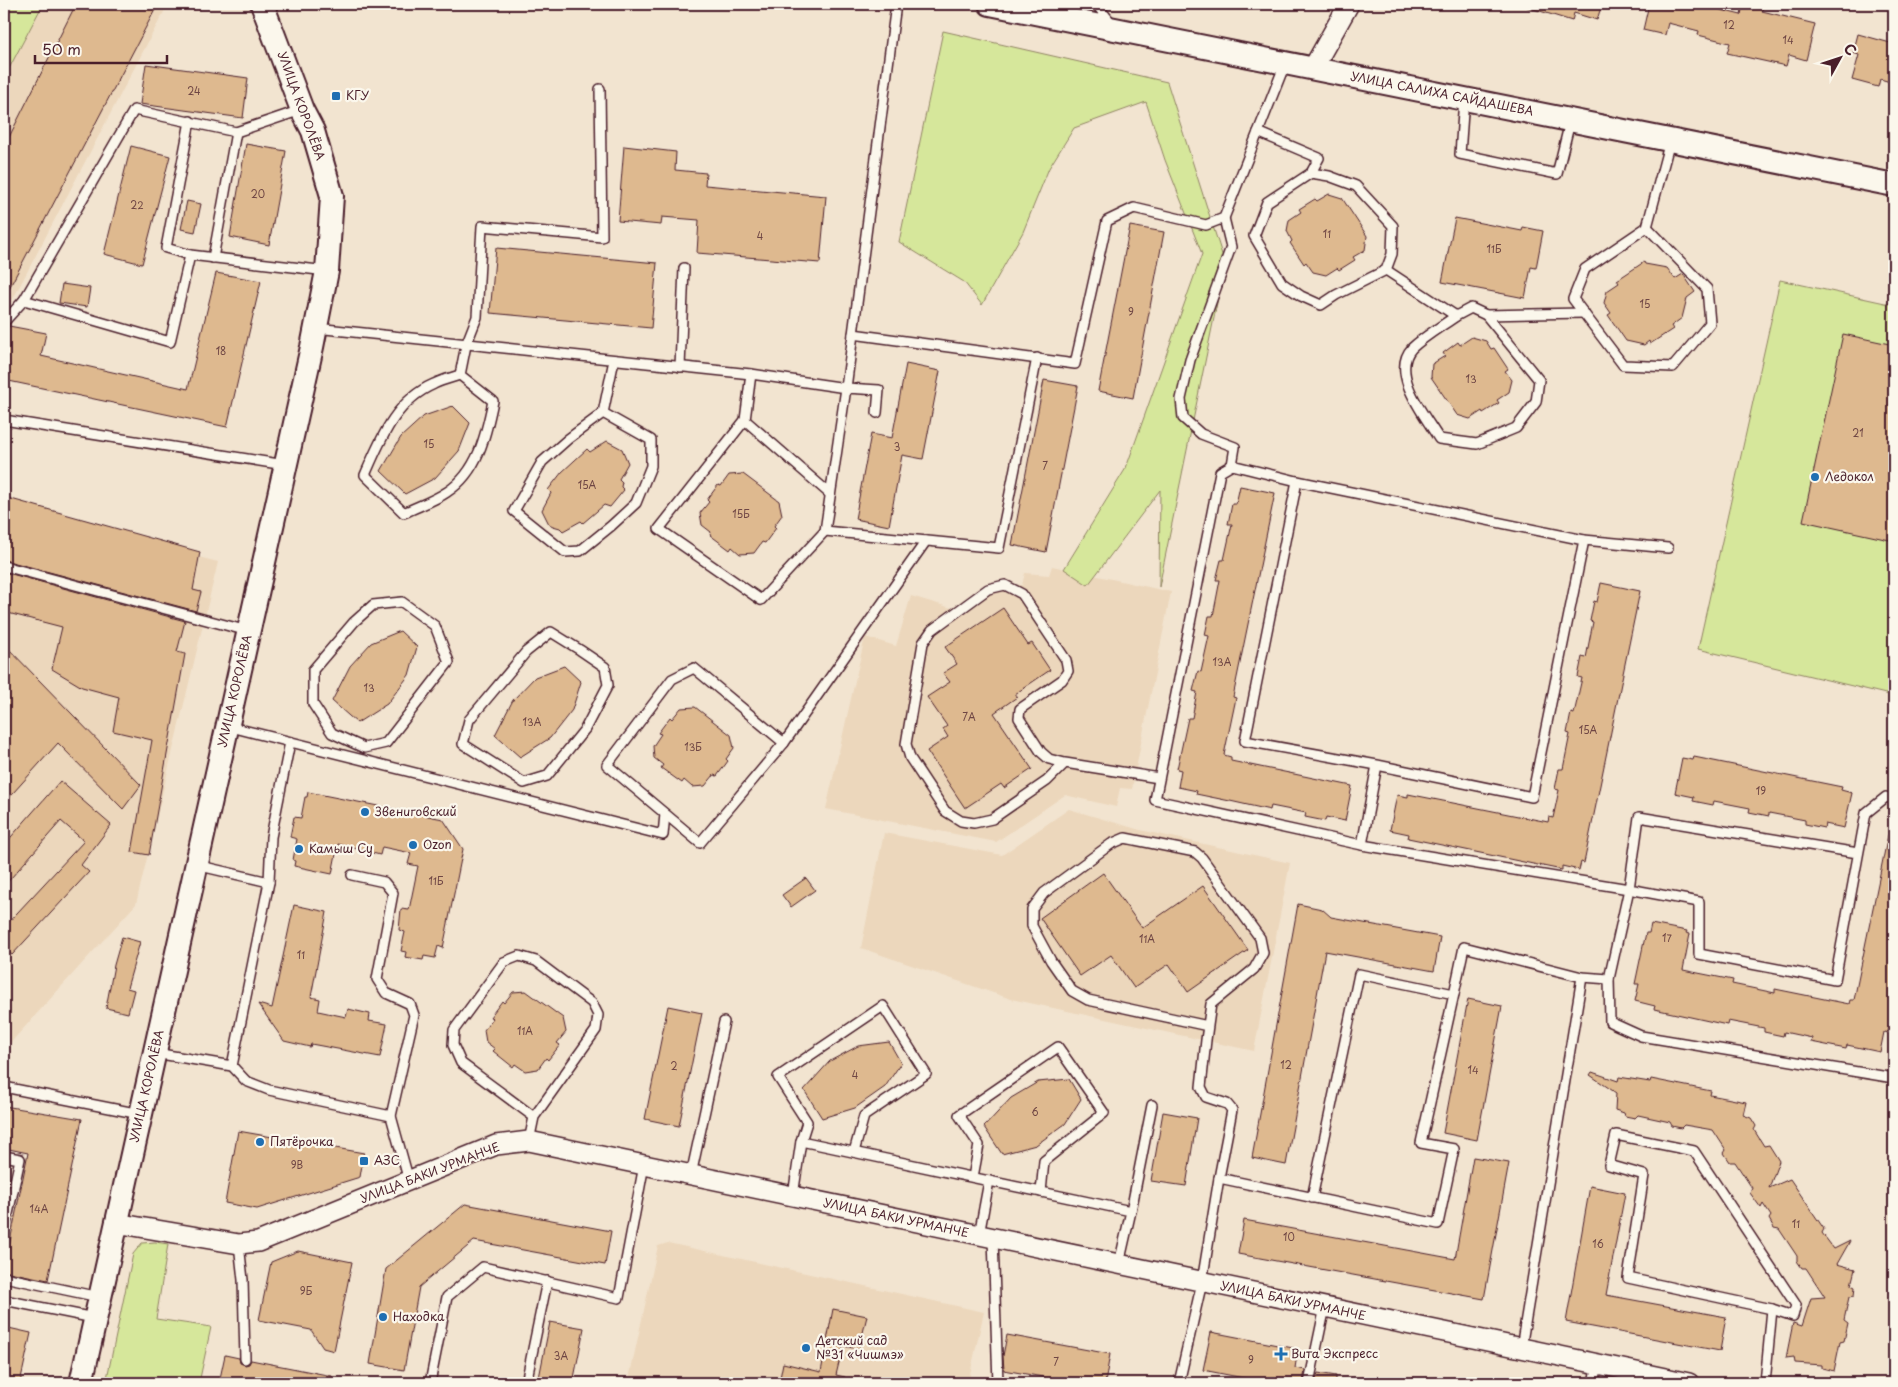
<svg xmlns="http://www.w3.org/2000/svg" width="1898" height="1387" viewBox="0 0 1898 1387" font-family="'Playpen Sans',sans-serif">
  <rect width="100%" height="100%" fill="#f2e4d0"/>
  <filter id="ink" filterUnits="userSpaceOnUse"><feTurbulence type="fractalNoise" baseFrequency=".02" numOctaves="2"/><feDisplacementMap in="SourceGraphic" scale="10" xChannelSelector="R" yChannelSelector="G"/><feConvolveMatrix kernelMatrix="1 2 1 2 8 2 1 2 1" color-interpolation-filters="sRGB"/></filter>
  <g filter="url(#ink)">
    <g fill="#ecd7bc">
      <path d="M43,4h125l-164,312v-238z"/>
      <path d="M4,507l214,55 -82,342 -132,146z"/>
      <path d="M1052,566l119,26 -39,197 -12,-1 -4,19 -51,-12 -69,47 -170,-33 39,-172 31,9 15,-50 44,13 34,-25 33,1 3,-12 24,2z"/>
      <path d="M1069,809l71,21 150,33 -36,188 -243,-52 -150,-51 23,-115 118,22z"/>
      <path d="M668,1243l316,69 -16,71h-340l30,-137z"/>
    </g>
    <g fill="#d6e79b" stroke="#908363">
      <path d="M4,4h39l-39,74z"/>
      <path d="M943,31l224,51 58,182 -66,323 1,-97 -72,95 -24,-16 62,-101 76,-214 -37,-94 -19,-58 -72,26 -25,40 -26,64 -41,73 -18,-23 -65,-40z"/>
      <path d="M1780,280l114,25v391l-196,-47z"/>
      <path d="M155,1242l13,2 -12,75 55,8 -12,56h-93l27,-129 9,-11z"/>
    </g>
    <g fill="#deb98f" stroke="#4a1f2b">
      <path d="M76,4h82l-154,294v-151z"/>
      <path d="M1528,4h74l-5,16 -23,-7 -2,8 -45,-14z"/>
      <path d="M1649,4h33l22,5 1,-3 36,9 2,-11h12l8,2 -1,5 53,13 -9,36 -17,-5 -3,11 -59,-13 3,-10 -32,-8 1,-4 -31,-8 -3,12 -22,-5z"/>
      <path d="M1858,34l36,10v39l-14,-4 -2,8 -26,-7 7,-25 -6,-2z"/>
      <path d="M146,64l102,14 -5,40 -103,-14z"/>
      <path d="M246,144l40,7 -17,94 -39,-8z"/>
      <path d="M131,146l39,10 -28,108 -38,-10z"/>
      <path d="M624,146l52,6 -1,18 31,3 -1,12 121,11 -6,67 -123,-10 2,-33 -37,-3 -1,8 -43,-4z"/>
      <path d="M1329,194l13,4 25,38 -2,14 -12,7 2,3 -16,10 -2,-2 -11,7 -13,-3 -7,-10 -2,2 -14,-21 2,-2 -5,-10 2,-11 12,-8 -2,-3 16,-10 2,2z"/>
      <path d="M187,201l14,3 -6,28 -14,-3z"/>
      <path d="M1455,218l67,13 1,-4 20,4 -7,37 -5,-1 -6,31 -83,-16z"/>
      <path d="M1130,226l34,6 -31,166 -35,-7z"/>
      <path d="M496,248l161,15 -6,65 -161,-15z"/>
      <path d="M1644,262l1,2 22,4 8,11 8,-5 12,18 -8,6 -5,20 -11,8 2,3 -23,15 -1,-3 -5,4 -18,-4 -18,-26 3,-2 -7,-10 3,-12 12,-8 -2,-3z"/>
      <path d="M216,273l45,8 -34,146 -223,-47v-52l5,-2 37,7 -5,23 147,33z"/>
      <path d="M62,284l28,4 -3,19 -28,-4z"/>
      <path d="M1843,334l51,11v196l-91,-20z"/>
      <path d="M1472,337l14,4 5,8 3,-1 14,21 -3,2 7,9 -3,12 -12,8 2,3 -16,10 -1,-2 -12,8 -13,-4 -26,-38 1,-13 13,-8 -2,-3 15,-11 2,3z"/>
      <path d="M906,364l34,7 -17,88 -21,-4 -13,71 -34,-7 16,-85 21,4z"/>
      <path d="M1044,380l34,6 -32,166 -34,-7z"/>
      <path d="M453,406l17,17 -11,28 -24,27 -30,16 -24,-23 20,-34 23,-21z"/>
      <path d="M607,441l15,8 6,14 -9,16 3,3 -1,5 3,3 -14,17 -6,-2 -21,18 -2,-2 -18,10 -3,-3 -7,-2 -4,-2 -7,-14 9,-17 -3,-3 14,-18 25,-23 3,3z"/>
      <path d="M743,474l36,27 3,14 -8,11 2,2 -11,15 -3,-1 -8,11 -14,1 -8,-7 -2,3 -20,-15 1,-3 -9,-7 -2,-12 9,-11 -2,-2 11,-15 3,1 8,-11z"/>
      <path d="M1240,486l35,7 -42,204 3,1 -12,57 7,2v4l121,25 -7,35 -19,-4 -1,4 -20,-4 1,-4 -35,-7 -1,4 -40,-9 -34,-7 1,-3 -19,-4 3,-17 -4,-1 11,-51h4l5,-26 -4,-1 5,-20 3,1 8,-36 -4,-1 4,-19h4l7,-36h-4l5,-20h3l8,-36h-4l4,-20h4z"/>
      <path d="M4,497l196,55 -7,38 8,2 -5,19 -192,-51z"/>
      <path d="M4,572l181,49 -8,31 8,2 -36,201 -17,-3 20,-112 -39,-9 6,-34 -37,-10 -30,-18 10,-42 -58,-15z"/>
      <path d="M1601,583l39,8 -56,272 -3,-1 -2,8 -17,-4v4l-154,-32 1,-4 -19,-4 7,-35 11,2v-3l140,28 1,-5 4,1 6,-28 -4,-1 4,-20h4l7,-35 -3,-1 4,-20 3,1 8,-36 -4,-1 4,-20 4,1 7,-36 -3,-1 4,-20 3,1z"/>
      <path d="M1003,608l25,37 4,-2 18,27 -35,24 2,3 -23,16 38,56 -28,19 -3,-4 -36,24 -38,-57 21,-14 -5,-8 4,-3 -20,-29 23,-15 -7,-9 14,-9 -12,-17z"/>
      <path d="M400,631l17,16 -8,28 -22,29 -30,19 -25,-22 18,-35 21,-23z"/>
      <path d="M4,644l137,141 -18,24 -65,-66 -54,60z"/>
      <path d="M564,666l17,16 -9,28 -22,28 -30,19 -25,-22 18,-35 22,-23z"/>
      <path d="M695,707l36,28 3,13 -8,11 2,2 -11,15 -3,-1 -9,11 -13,1 -8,-7 -2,3 -21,-15 2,-3 -9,-7 -1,-12 8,-12 -3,-1 12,-16 2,2 9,-11z"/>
      <path d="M1694,757l148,30 -1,3 11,3 -8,35 -19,-4 -1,4 -19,-4v-4l-36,-7v3l-20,-4 1,-4 -36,-7 -1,4 -20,-4 1,-4 -19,-4 7,-35 11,2z"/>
      <path d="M60,781l51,44 -30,40 8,7 -77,83 -8,-7v-21l80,-86 -23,-20 -57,65v-41z"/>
      <path d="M308,792l135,27 20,30 -20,99 -5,-2 -3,12 -11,-2 -1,4 -18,-3 1,-5 -5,-1 4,-19 -6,-2 2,-21 8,1 9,-44 -10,-2 3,-11 -29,-6 -2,8 -42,-11 -6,30 -38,-8 1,-5 -2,-1 4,-21 -7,-2 4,-20 7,1 4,-21h2z"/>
      <path d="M1888,835l6,1v166l-6,31 -4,-1 -4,20 -33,-7 -1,4 -35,-7 1,-4 -28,-6 -1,4 -19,-4v-4l-36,-7 -1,4 -73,-16 1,-3 -20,-5 4,-17h-4l8,-38 3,-13h3l2,-9 36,7 -1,2 4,1 -7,36 50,10 -1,4 43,9v-4l74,15 1,-4h4z"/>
      <path d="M1103,873l39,55 61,-42 45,64 -60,42 -19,-28 -35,24 -23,-33 -31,21 -40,-58z"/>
      <path d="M806,878l9,12 -24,17 -9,-12z"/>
      <path d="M1298,904l24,5 9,8 109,20 -6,34 -109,-20 -39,214 -34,-7z"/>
      <path d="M294,905l33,7 -16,85 9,2 -2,12 28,6 2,-8 22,5 -1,7 18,3 -7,33 -69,-13 -1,3 -26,-6 -26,-37 14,4z"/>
      <path d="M122,937l18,5 -13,46 7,2 -6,23 -22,-5 8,-43z"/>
      <path d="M526,991l37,27 3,14 -9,11 3,2 -12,15 -2,-2 -8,11 -13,2 -10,-7 -2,3 -20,-16 2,-2 -9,-7 -2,-12 9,-12 -3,-1 12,-16 2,2 9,-11z"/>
      <path d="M1468,999l34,7 -25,134 -34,-7z"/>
      <path d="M668,1006l34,7 -23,113 -34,-7z"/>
      <path d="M889,1042l12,21 -16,24 -30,21 -33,10 -18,-28 26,-29 28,-15z"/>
      <path d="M1592,1072l26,9 1,-4 31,5 1,-3 60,12 -1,4 36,7 -3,13 8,3 5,8 -2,4 10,16 5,-1 10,16 -10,27 21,-9 34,50 -2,4 12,16 16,-8 -13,23 18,5 -4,16 4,2 -1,9 -5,1 -5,23 4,3 -4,18 -4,1 -6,29 -12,-3v-3l-27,-2 -1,-6 -8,1 7,-35 9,3 9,-28 14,-1 -19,-29h-4l-5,-7v-5l-18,-27 -5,-1 -5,-9 2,-3 -8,-12 -2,4 -11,-15 2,-5 -17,-26h-5l-6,-9 2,-3 -13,-20 -29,-5 -3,3 -9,-2 -2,-4 -32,-7 -3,3 -10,-2 -1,-3 -9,-3 1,-17 -26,-18z"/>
      <path d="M1069,1079l12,20 -16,25 -29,21 -34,9 -18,-27 27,-29 27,-16z"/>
      <path d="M4,1106l78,13 -34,161 -44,-9 24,-118 -24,-5z"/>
      <path d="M1163,1112l34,6 -11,68 -35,-5z"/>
      <path d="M238,1131l126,22 -4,24 -103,32 -32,-6z"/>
      <path d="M1473,1157l36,6 -25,136 -246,-45 6,-34 211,39z"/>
      <path d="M1590,1186l35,7 -19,102 120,22 -6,34 -154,-29z"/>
      <path d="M465,1204l146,27 -6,34 -131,-24 -55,46 -15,83 -34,-6 16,-95z"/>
      <path d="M298,1251l54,11 -18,89 -11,-3 -12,-18 -52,-10 12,-58z"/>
      <path d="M833,1309l34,7 -8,33 -16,-3 -7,29 9,2v6h-66l4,-20 38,9z"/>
      <path d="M550,1322l34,6 -11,55h-35z"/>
      <path d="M4,1327l27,6 -11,50h-16z"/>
      <path d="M1211,1332l87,17 -3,19 10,2 -2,13h-34l-66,-13z"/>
      <path d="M1007,1335l103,19 -5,29h-29l-72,-13 -1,-14z"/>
      <path d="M225,1355l14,3 1,5 5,2 4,-1 2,-4 81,16v7h-113z"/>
      <path d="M1318,1373l18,3v7h-21z"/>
    </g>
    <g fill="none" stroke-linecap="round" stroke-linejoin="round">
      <defs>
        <g id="service">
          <path d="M1096,4l17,21"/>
          <path d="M1464,99l-4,55 97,20 13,-52"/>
          <path d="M190,121l-24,127 24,7"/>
          <path d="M1258,132l61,26 -8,15"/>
          <path d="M1311,173l18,3 27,10 37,40 -1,28 -6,16 -50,25 -15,10 -20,-9 -19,-13 -28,-47 13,-34z"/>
          <path d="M1224,218l7,29 -41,113 -9,39 2,19 18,16 34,13 -3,18"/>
          <path d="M1647,227l60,62 3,34 -37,44 -50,-2 -50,-66 12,-30z"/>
          <path d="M1647,227l23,-86"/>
          <path d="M213,258l23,-126"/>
          <path d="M1386,270l70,46 15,-8 15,7 98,-2"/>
          <path d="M24,300l110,-190 102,22 65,-22"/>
          <path d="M1456,316c-14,10 -31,20 -44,32 -23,25 14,69 27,91l38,5 39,-16 20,-26 3,-22 -53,-65"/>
          <path d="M4,322l20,-22 146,42 20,-87 137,16"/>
          <path d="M316,328l435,46 95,14 50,-384"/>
          <path d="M853,334l222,30 32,-143 27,-13 72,17 18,-7 61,-154"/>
          <path d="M680,367l4,-99"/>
          <path d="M751,374l-6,46 -86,109 102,71 64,-69"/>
          <path d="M460,375l33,26c-7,34 -15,71 -46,91 -13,9 -29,14 -43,21l-39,-38c16,-36 30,-74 69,-91 8,-4 17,-6 26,-9l6,-30 11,-28 5,-91 120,11 -2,-148"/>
          <path d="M603,413l48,27v26l-15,37 -25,23 -31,25 -15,1 -51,-41 28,-49 26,-23 35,-26 11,-53"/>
          <path d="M877,413l2,-23 -33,-2 -21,143 174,17 38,-190"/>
          <path d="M4,420l281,45"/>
          <path d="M745,420l85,74"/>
          <path d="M1297,481l-52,260 132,24 -15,80 -207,-45 65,-328 12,-7 65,16 287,59 -52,257 -155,-32"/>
          <path d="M1584,540l84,8"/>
          <path d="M4,566l244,65"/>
          <path d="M402,602l33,24 14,36 -63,81 -22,5 -32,-15 -19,-29v-34l41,-48 19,-17z"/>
          <path d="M551,632l29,18 25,17 3,18 -23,44 -38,47 -23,7 -61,-39 6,-24 57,-68z"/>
          <path d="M694,668l90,75 -84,100 -93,-78 65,-86z"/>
          <path d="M227,726l436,109 2,-21"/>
          <path d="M784,743l142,-202"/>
          <path d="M1065,763l-16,-4 -8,-7 -22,-34 1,-9 42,-29 6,-9 -2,-11 -44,-66 -17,-9 -17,4 -56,41 -9,13 -17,101 4,14 35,53 16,10 13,2 18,-4 55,-38 18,-18 94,15"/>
          <path d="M1362,845l267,44 -20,90 -27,-2"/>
          <path d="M1858,853l-219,-36 -10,72 70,13v52l136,26 31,-167 20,-16 8,2"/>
          <path d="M196,865l73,17"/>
          <path d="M1609,979l1,43 31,14 253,42"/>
          <path d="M1454,994l10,-47 118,30 -61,371"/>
          <path d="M1208,1026l-120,-26 -16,-9 -21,-30 -19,-35v-17l12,-16 67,-49 14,-6 70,14 7,6 58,80 3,15 -9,16 -43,35 -5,36 -5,47 5,10 21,7 5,6 -13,68"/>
          <path d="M155,1053l77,13 14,15 23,9 122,26 23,-101 -4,-11 -24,-11 -9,-14 16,-86 -9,-11 -32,-7"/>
          <path d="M232,1066l37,-184 2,-45 19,-95"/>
          <path d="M4,1087l136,27"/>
          <path d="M391,1116l18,65"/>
          <path d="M1616,1135l78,16 102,154 -3,11 -21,-7 -144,-31 16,-103 -35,-10z"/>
          <path d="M529,1141l5,-24 62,-87 2,-15 -6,-12 -56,-42 -17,-5 -15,6 -50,68 -1,15 8,18 73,54"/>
          <path d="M801,1141l6,-19 -29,-45 105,-71 43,68 -62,42 -10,36"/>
          <path d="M4,1156l16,3 -16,73"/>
          <path d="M691,1175l33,-153"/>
          <path d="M973,1177l6,-32 -20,-30 99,-68 46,66 -60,48 -3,31"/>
          <path d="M793,1196l8,-55 330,70 -12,53"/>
          <path d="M1131,1211l21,-106"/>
          <path d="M979,1235l10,-54"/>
          <path d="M993,1238l5,145"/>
          <path d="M239,1244l4,36 2,79"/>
          <path d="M4,1277l95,20"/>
          <path d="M4,1300l90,18"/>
          <path d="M430,1383l17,-86 36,-30 136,31 25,-133"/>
          <path d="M526,1383l21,-102"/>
          <path d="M1179,1383l23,-101 17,-104 219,46 16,-75 -33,-6 33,-149 -95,-20 -47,224"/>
          <path d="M1309,1383l16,-76"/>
          <path d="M1594,1383l4,-19"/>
          <path d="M1765,1383l7,-74"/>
        </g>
        <g id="minor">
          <path d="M1313,68l36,-64"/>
          <path d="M116,1223l123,21 19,-2 238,-97 33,-4 1160,242"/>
        </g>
        <g id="tertiary">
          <path d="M990,4l904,181"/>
          <path d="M81,1383l231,-1036 15,-76 5,-75 -19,-65 -11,-21 -40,-106"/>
        </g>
      </defs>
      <use href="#service" stroke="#4a1f2b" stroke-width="12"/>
      <use href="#minor" stroke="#4a1f2b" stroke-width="22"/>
      <use href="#tertiary" stroke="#4a1f2b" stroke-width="26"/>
      <use href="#service" stroke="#fbf7ec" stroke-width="9"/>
      <use href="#minor" stroke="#fbf7ec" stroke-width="19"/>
      <use href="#tertiary" stroke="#fbf7ec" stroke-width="22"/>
    </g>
  </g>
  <g fill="#1f6fb2" stroke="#fbf7ec" stroke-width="2">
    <rect x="331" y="91" width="10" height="10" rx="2.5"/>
    <circle cx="1815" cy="477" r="5"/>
    <circle cx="365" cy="812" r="5"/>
    <circle cx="413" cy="845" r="5"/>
    <circle cx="299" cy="849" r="5"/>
    <circle cx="260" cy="1142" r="5"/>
    <rect x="359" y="1156" width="10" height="10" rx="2.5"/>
    <circle cx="383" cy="1317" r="5"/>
    <circle cx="806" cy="1348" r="5"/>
    <path d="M1278.5 1346.5h5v5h5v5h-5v5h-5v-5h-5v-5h5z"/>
  </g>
  <g text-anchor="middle" stroke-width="4.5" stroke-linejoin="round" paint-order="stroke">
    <g font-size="10" fill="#6f4644">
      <text x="1729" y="29">12</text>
      <text x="1788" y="44">14</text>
      <text x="194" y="95">24</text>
      <text x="258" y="198">20</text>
      <text x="137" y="209">22</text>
      <text x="1327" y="238">11</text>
      <text x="760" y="240">4</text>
      <text x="1494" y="253">11Б</text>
      <text x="1645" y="308">15</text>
      <text x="1131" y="316">9</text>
      <text x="221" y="355">18</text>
      <text x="1471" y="383">13</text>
      <text x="1858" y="437">21</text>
      <text x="429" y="448">15</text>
      <text x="897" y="451">3</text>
      <text x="1045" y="470">7</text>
      <text x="587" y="489">15А</text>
      <text x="741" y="518">15Б</text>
      <text x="1222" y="666">13А</text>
      <text x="369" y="692">13</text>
      <text x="969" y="721">7А</text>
      <text x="532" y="726">13А</text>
      <text x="1588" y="734">15А</text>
      <text x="693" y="751">13Б</text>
      <text x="1761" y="795">19</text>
      <text x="436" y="885">11Б</text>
      <text x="1667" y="942">17</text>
      <text x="1147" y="943">11А</text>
      <text x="301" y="959">11</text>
      <text x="525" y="1035">11А</text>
      <text x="1286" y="1069">12</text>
      <text x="674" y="1070">2</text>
      <text x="1473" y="1074">14</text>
      <text x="855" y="1079">4</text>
      <text x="1035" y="1116">6</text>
      <text x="297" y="1169">9В</text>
      <text x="39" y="1213">14А</text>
      <text x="1796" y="1228">11</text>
      <text x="1289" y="1241">10</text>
      <text x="1598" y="1248">16</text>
      <text x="306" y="1295">9Б</text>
      <text x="561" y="1360">3А</text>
      <text x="1251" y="1364">9</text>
      <text x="1056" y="1366">7</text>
    </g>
    <g font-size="12" fill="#4a1f2b" stroke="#fbf7ec">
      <text transform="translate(1442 94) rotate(11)" y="4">УЛИЦА САЛИХА САЙДАШЕВА</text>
      <text transform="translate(301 106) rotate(70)" y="4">УЛИЦА КОРОЛЁВА</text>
      <text transform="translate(235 691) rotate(-77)" y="4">УЛИЦА КОРОЛЁВА</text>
      <text transform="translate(147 1086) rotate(-77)" y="4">УЛИЦА КОРОЛЁВА</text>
      <text transform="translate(430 1173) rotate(-21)" y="4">УЛИЦА БАКИ УРМАНЧЕ</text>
      <text transform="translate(896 1218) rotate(12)" y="4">УЛИЦА БАКИ УРМАНЧЕ</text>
      <text transform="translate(1293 1301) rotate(12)" y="4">УЛИЦА БАКИ УРМАНЧЕ</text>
    </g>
    <g font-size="12" fill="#4a1f2b" stroke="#fbf7ec" text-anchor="start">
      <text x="346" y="100">КГУ</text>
      <text x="1825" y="481">Ледокол</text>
      <text x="375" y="816">Звениговский</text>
      <text x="423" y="849">Ozon</text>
      <text x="309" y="853">Камыш Су</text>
      <text x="270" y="1146">Пятёрочка</text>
      <text x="374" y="1165">АЗС</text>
      <text x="393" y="1321">Находка</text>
      <text x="816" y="1345">Детский сад<tspan x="816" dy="14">№31 «Чишмэ»</tspan></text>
      <text x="1291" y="1358">Вита Экспресс</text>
    </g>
  </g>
  <rect width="1898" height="1387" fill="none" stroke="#fbf7ec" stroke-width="20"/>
  <rect x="10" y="10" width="1878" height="1367" fill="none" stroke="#4a1f2b" stroke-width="2" filter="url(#ink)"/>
  <g transform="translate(1840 58) rotate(50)" stroke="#fbf7ec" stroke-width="4" paint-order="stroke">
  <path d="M0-4L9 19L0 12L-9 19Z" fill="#4a1f2b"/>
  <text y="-8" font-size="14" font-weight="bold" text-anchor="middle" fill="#4a1f2b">С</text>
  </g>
  <path d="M35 55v8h132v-8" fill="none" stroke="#4a1f2b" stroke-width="2.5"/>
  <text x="42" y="55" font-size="15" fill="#4a1f2b" stroke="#fbf7ec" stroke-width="4" paint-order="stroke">50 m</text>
</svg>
